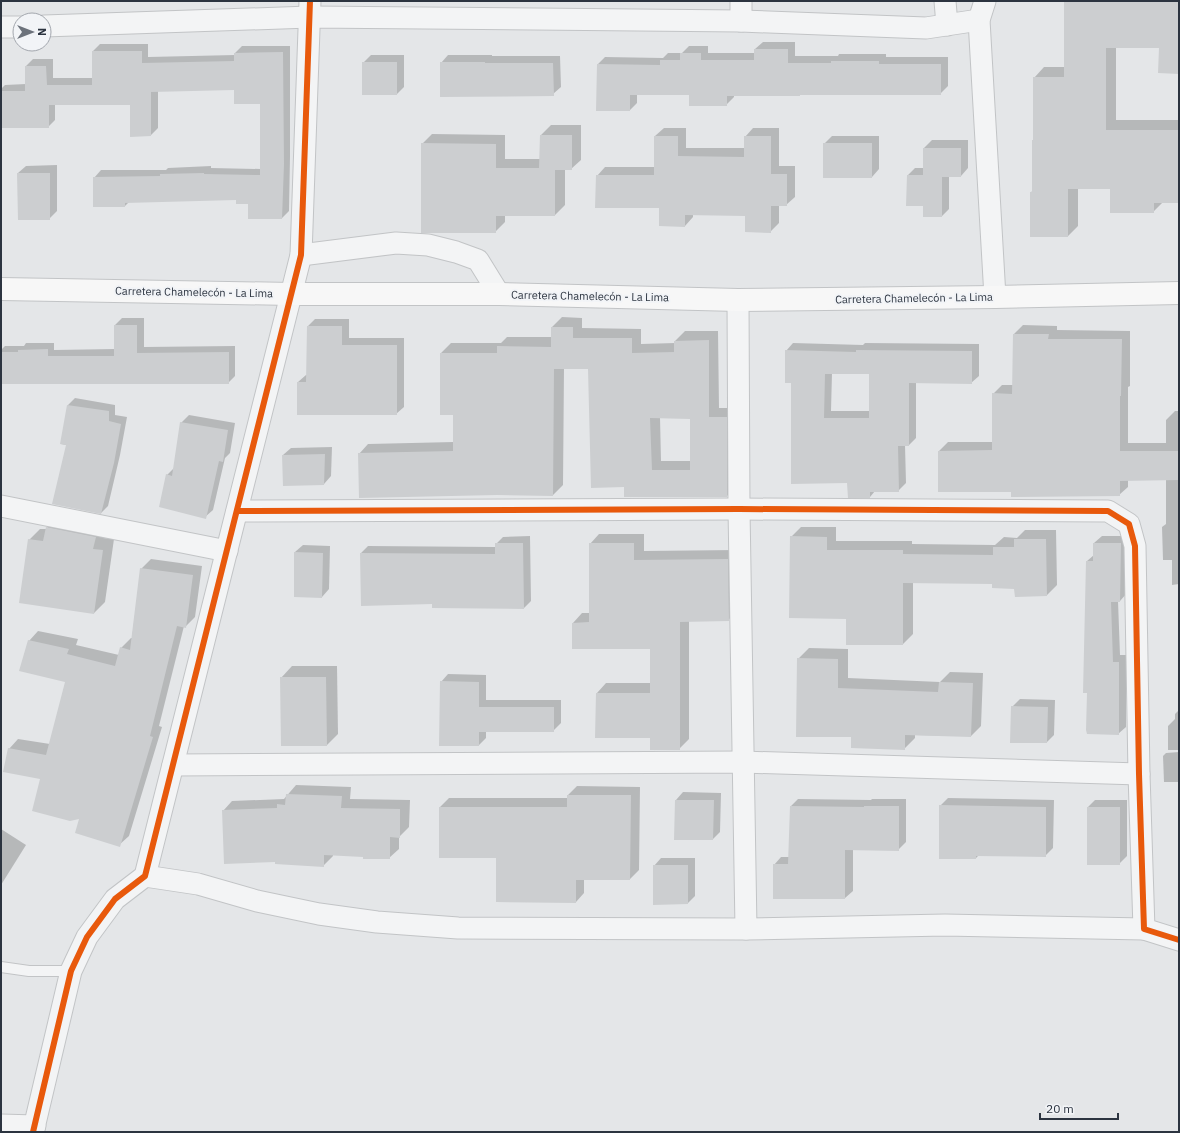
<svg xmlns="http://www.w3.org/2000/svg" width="1180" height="1133" viewBox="0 0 1180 1133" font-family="'IBM Plex Sans',sans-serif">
  <rect width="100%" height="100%" fill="#e4e6e8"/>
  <g fill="#0003" fill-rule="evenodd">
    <path d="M1065,1h114v72l-19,-26h-44v73h63v82h-16l-10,10 -42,-24h-33v38l-10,10 -37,-44 2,-1 1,-113 10,-11h21z"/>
    <path d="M763,42h32v14h43l1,-2h47v3h62v29l-8,8h-138l-2,1h-66v2l-7,7h-37v-10h-53v9l-7,7 -32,-46 7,-7 58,1 5,-5h14l7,-7h19v7h47v-4z"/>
    <path d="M100,44h48v13l87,-2v-2l7,-7h48v111l-1,54 -7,7 -33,-15 -11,-4 -109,3 -4,4 -31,-28 7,-8h65l2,-2 43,-2v2l50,1v-66l-26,-14 -77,2v37l-7,7 -20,-31h-76v16l-7,7h-47v-38l4,-4 21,-1v-18l7,-7h20v19h40v-27z"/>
    <path d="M371,55h33v32l-7,7 -34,-31z"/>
    <path d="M448,55h44v1h68l1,31 -8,7 -112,-31z"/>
    <path d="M551,125h30v35l-10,9h-6v36l-10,10h-50v7l-10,10 -73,-88 10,-10 73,1v24h36v-24z"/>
    <path d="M664,128h22v20h59v-11l8,-9h26v38h16v31l-9,8h-7v18l-9,9 -24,-17h-53v2l-8,9 -25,-20 -63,-30 8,-9h50v-31z"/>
    <path d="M1,135h1v28l-1,1z"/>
    <path d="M832,136h47v33l-7,8 -48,-33z"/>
    <path d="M932,140h36v28l-7,8h-12v33l-7,7 -18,-11 -16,-30 7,-7h9v-20z"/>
    <path d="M57,165v46l-8,8 -31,-46 8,-7z"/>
    <path d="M562,317l20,1v10l59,1v15l34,-1v-2l10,-10h33l1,77h17v78l-9,10 -102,-10 -36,-118h-25l-1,117 -10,10 -194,-41 9,-10 86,-2v-28l-13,-61 10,-10h50l6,-6h45v-10zM660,417l31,1v43h-30z"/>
    <path d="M122,318h22v29l91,-1v30l-7,7h-227v-33l4,-4h19l2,-3h28v7l61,-1v-24z"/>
    <path d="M315,319h34v19h55v69l-8,7 -98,-32 8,-7h1l1,-49z"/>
    <path d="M1023,325l34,1v4l73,1v55l-2,1v56h38v-23l9,-9h4v173l-7,1v-25h-9l-1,-33 4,-3v-45l-38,1v7l-9,8 -107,-4 -73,-40 9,-9h45v-48l9,-9h11l1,-51z"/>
    <path d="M793,343l70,2 2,-2 114,1v32l-8,7 -55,-1v56l-7,7h-4l1,38 -8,8h-23l-5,6 -22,-15 -56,-100 -6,-31zM832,373h38v38h-39z"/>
    <path d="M75,398l40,7v10l12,2 -7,38 -12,51 -7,7 -34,-68 -6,-1 7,-39z"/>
    <path d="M189,415l46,8 -5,30 -5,5 -12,52 -8,7 -38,-42 7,-7 7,-45z"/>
    <path d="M332,447l-1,29 -7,8 -41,-29 8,-7z"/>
    <path d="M58,516l48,10 -3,12 11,1 -9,63 -11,11 -65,-73 11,-11h7v-1z"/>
    <path d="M801,527h35v14h76v3l83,1 9,-8 13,1 8,-8h31l1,55 -10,10 -54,-12 -80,-1v52l-10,10h-56v-26l-56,-81z"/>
    <path d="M599,534h45v17l93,-1 1,61 -10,9 -39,1v118l-10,10 -28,-13h-55l1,-43 9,-10h45v-35l-78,-25 9,-10h8v-69z"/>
    <path d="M530,536l1,65 -7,7 -91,-1v-4l-72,-50 7,-7 128,1v-3l7,-7z"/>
    <path d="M1102,536h26l-1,57 -7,8h-2l2,54h6v72l-8,7 -31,-173 7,-6v-12z"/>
    <path d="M303,545l27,1 -1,43 -7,8 -27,-45z"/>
    <path d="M151,559l51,7 -7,51 -10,10 -1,-1 -25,100 3,1 -33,109 -10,9 -38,-27 -40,-40 -32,-29 9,-10 32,5 16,-63 -37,-40 9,-10 40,8 -2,6 43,10 2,-7 10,-10h1l9,-69z"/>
    <path d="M809,648l39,1v29l92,4 10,-10 33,1 -2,53 -10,10 -56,-1v3l-11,11 -52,-13 -54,-77z"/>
    <path d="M292,666h45l1,68 -11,11 -46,-67z"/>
    <path d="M448,674l38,1v25h75v23l-8,8h-67v7l-7,7 -38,-63z"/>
    <path d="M1020,699l35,1 -1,35 -7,7 -35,-35z"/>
    <path d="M1179,710v40h-11v-24l7,-7v-5z"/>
    <path d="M1179,752v30h-15l-1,-26 3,-3z"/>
    <path d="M296,785l55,2 -1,12 60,1 -1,27 -10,10v12l-10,9 -56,-4v2l-10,10 -47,-5 -53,-50 9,-10 52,-2z"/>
    <path d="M577,786l63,1 -1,83 -9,9h-46v14l-8,9 -79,-45 -57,-50 9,-9h119v-3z"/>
    <path d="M683,792l38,1 -1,39 -7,7h-38l1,-39z"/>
    <path d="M948,798l106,2 -1,48 -8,8 -66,-1 -3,3 -36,-52z"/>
    <path d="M798,799l73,1 1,-1h34v43l-8,8 -45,-1v42l-8,7h-71v-33l7,-8h8l2,-51z"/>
    <path d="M1095,800h32v56l-8,8 -31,-57z"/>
    <path d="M1,829l25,16 -25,40z"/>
    <path d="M661,858h34v38l-7,7 -34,-37z"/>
  </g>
  <g fill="#ccced0" fill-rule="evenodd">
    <path d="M1064,1h115v73l-21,-1 1,-25h-53v82h73v73h-25v10h-44v-24h-42v48h-38v-45h2v-52h1v-63h31z"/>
    <path d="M754,49h34v14h43v-2h48v3h62v31h-141v1h-73v10h-38v-11h-59v16h-34l1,-47 63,1v-5h20v-7h21v7h53z"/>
    <path d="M92,51h50v12l92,-2v-8l49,-1 1,112 -2,55h-34v-15h-12v-4l-111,3v4h-32v-30l67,-1v-2l44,-1v1l56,1v-71h-26v-14l-83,2v44l-21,1v-32h-81v23h-48v-37h24v-25h21l1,19h45z"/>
    <rect x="362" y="62" width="35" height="33"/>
    <path d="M440,62h45v1h68l1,33 -114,1z"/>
    <path d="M540,135h32v35h-17v46h-59v17h-75v-90l75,1v24h43z"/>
    <path d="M654,136h24v20l66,1v-21h27v38h16v32h-16v27l-26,-1v-16l-60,-1v12l-26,-1v-18h-64l1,-33h58z"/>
    <rect x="823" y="143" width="49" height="35"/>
    <path d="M923,148h38v29h-19v40h-19v-11h-17l1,-31h16z"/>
    <path d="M17,173h33v47h-32z"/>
    <path d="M114,325h23v28l92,-1v32h-228v-32h17v-2l30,-1v7h66z"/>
    <path d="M307,326h35v19h55v70h-100v-33h9z"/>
    <path d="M551,327h22v11h59v15l42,-1v-11l35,-1v77h18v80h-103v-10l-33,1 -3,-119h-34l-1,127 -56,-1 -138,3 -1,-45 95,-2v-36h-13v-62h57v-7l54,1zM650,418l40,1v51h-38z"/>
    <path d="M1013,334h36l-1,5h74l-1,57h-1v55h59v29l-59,1v15l-109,1v-5h-73v-41l54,-1v-57l20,1z"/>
    <path d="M785,350l71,2v-2l116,1v33l-63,-1v63h-11l1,46h-29v6h-22l-1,-15 -56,1v-101h-6zM825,374h44v44h-45z"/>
    <path d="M67,405l42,6v10l12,3 -7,39 -13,51 -49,-10 14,-59 -6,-1z"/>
    <path d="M180,422l48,8 -5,32 -4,-1 -13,58 -47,-12 7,-33 6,2z"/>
    <path d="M325,454l-1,31 -41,1 -1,-31z"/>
    <path d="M46,527l50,10 -3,12 10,1 -9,64 -75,-11 9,-64 15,2z"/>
    <path d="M790,536l37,1v13h76v4l90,1v-8h21v-8h32l1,57 -32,1 -1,-8 -22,-1v-4l-89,-1v62h-57v-26l-57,-1z"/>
    <path d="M495,543h28l1,66 -92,-1v-4l-71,2 -1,-53 135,1z"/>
    <path d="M589,543h45v17l94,-1 1,62 -49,1v128h-30v-12h-55l1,-45h54v-44h-78v-26l17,-1z"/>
    <path d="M1093,543h28l-1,59h-9l2,60h6v73l-32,-1 -1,-4 1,-37h-4l3,-132h7z"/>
    <path d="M294,552l29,1 -1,45 -28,-1z"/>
    <path d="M140,568l53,7 -7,53 -9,-2 -27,110 3,1 -33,110 -45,-14 4,-14 -9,2 -38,-10 8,-32 -37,-7 5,-24 38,7 19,-73 -46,-11 9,-31 41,9 -2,5 48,12 5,-19 10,3z"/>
    <path d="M797,658l41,1v29l100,4 1,-10 34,1 -2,54 -66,-2v15l-54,-2v-11h-55z"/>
    <path d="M280,677h46l1,69h-46z"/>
    <path d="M440,681l39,1v25h75v25h-75v14h-40z"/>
    <path d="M1011,706l37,1 -1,36h-37z"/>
    <path d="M286,794l56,2 -1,12 59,1v29l-10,-1v22h-27v-2l-39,-2v12l-49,-3v-2l-51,2 -2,-54 55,-2v-4l8,1z"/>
    <path d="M567,795h64l-1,85h-54v23l-80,-1v-44h-57v-51h128z"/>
    <path d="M675,800h39l-1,40h-39z"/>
    <path d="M939,805l107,2v50l-70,-1v3h-37z"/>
    <path d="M790,806l74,1v-1h35v45l-54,-1v49h-72v-35h15z"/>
    <rect x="1087" y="807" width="33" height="58"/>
    <path d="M653,865h35v39l-35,1z"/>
  </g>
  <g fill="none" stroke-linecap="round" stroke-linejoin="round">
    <defs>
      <path id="lane" d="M1,967l28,4h42"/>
      <g id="street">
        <path d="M945,1l2,24"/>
        <path d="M985,1l-6,19 16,277"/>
        <path d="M741,21v-20"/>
        <path d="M44,26l266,-9 431,4 185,7 53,-8"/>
        <path d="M1,27h19"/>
        <path d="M301,255l95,-12 32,2 28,7 22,8 21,34"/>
        <path d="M738,300l1,209 7,420"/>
        <path d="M1,506l226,45"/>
        <path d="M237,511l502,-2 369,2 21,13 6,22 4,228 5,155 35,11"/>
        <path d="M173,765l570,-3 396,12"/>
        <path d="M145,876l53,8 59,17 62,13 58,8 81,6 288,1 199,-4 199,4"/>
        <path d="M1,1125l34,1"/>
        <path d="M33,1132l38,-161 16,-34 28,-38 30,-23 156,-621 9,-254"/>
      </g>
      <path id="secondary" d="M1,289l290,5h208l239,6 257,-3 184,-4"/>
    </defs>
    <use href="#lane" stroke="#c2c4c6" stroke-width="12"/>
    <use href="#street" stroke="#c2c4c6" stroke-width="23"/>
    <use href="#secondary" stroke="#c2c4c6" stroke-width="24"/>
    <use href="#lane" stroke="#f3f4f5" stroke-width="10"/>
    <use href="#street" stroke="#f3f4f5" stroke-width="21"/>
    <use href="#secondary" stroke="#f7f7f7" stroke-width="22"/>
    <defs>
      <g id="cycleway">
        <path d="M237,511l502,-2 369,2 21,13 6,22 4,228 5,155 35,11"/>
        <path d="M33,1132l38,-161 16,-34 28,-38 30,-23 156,-621 9,-254"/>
      </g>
    </defs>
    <use href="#cycleway" stroke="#f2f4f7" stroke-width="8"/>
    <use href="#cycleway" stroke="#e8590c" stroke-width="6"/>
  </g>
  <g text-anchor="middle" stroke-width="4" stroke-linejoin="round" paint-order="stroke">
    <g font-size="11" fill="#2c3440" stroke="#f2f4f7">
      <text transform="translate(194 292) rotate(1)" y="4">Carretera Chamelecón - La Lima</text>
      <text transform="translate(590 296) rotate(1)" y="4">Carretera Chamelecón - La Lima</text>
      <text transform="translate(914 298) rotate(-1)" y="4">Carretera Chamelecón - La Lima</text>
    </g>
  </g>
  <rect width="1180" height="1133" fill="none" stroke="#2c3440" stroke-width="4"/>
  <g transform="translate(32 32) rotate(90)"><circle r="19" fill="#f2f4f7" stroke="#a3a7ae"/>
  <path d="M0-3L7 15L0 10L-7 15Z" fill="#6c727b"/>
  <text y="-6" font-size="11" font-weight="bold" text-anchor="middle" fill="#2c3440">N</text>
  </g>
  <path d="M1040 1113v6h78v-6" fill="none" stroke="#2c3440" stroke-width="2"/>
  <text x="1046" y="1113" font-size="12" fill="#2c3440" stroke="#f2f4f7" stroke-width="3" paint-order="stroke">20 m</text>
</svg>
